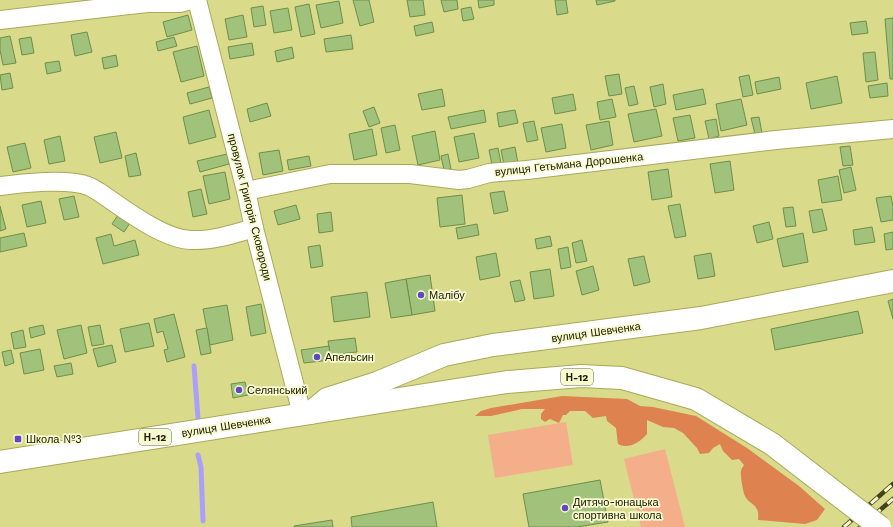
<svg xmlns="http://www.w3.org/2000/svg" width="893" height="527" viewBox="0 0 893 527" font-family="'Work Sans',sans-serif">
  <rect width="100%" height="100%" fill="#d9da8a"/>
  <g fill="#f4af8a">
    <path d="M566,422l7,43 -78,13 -7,-43z"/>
    <path d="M665,449l20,78h-44l-17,-68z"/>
  </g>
  <path fill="#de8350" d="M562,396l65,3 13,7 13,1 43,9 51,32 52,38 26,23 -8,11 -12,4 -47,-4c2,-17 -8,-14 -13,-24 -2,-3 -5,-22 -4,-25 0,-2 2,-4 3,-6l-5,-6 -7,1 -9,-9 -3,-7 -7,4 -4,5 -9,1 -3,-6 -14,-15 -9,-5 -11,-1 -16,-7v14c-7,8 -18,16 -29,10l-2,-16 -9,-7 -1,-5 -13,2 -8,-7h-15l-4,4h-3l-4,8 -9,-4 -5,3 -4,-3v-5l4,-5h-23l-31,7h-16l6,-5 10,-3z"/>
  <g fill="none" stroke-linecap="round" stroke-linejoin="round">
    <g stroke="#ab9ffb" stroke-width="5">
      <path d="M194,366l4,52"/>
      <path d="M198,455l3,12 2,54"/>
    </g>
  </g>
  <g fill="#a1c27b" stroke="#708e49">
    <path d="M353,0h16l5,22 -14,4z"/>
    <path d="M407,0h16l2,15 -15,2z"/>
    <path d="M441,0h16l1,9 -14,3z"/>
    <path d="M478,0h16v5l-15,3z"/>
    <path d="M555,0h11l2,13 -11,2z"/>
    <path d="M596,0h19v1l-18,4z"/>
    <path d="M339,1l4,22 -22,5 -5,-23z"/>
    <path d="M309,4l6,30 -14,3 -6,-30z"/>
    <path d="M263,6l3,19 -12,2 -3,-19z"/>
    <path d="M471,7l3,12 -11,2 -2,-12z"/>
    <path d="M288,8l4,22 -18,3 -4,-22z"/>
    <path d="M188,15l4,15 -25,7 -4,-15z"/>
    <path d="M243,15l4,22 -18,3 -4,-21z"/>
    <path d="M893,18v61h-3l-5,-60z"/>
    <path d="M866,21l2,12 -16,2 -2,-12z"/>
    <path d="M432,22l2,10 -18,4 -2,-10z"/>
    <path d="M87,32l5,20 -17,4 -4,-21z"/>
    <path d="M351,35l2,14 -27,3 -2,-13z"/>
    <path d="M10,36l6,27 -13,2 -3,-15v-12z"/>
    <path d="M31,37l3,16 -12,2 -3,-16z"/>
    <path d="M174,37l3,9 -19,5 -2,-9z"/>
    <path d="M252,43l2,12 -24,4 -2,-12z"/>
    <path d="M197,46l7,30 -23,6 -8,-30z"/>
    <path d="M292,47l2,11 -17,4 -2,-11z"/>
    <path d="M875,52l3,28 -12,2 -3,-29z"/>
    <path d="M116,55l2,11 -14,3 -2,-11z"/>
    <path d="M59,61l2,10 -14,3 -2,-11z"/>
    <path d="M10,73l3,15 -11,2 -2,-15z"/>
    <path d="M619,74l3,20 -13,2 -4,-20z"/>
    <path d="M749,75l4,20 -10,2 -4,-20z"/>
    <path d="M837,76l5,27 -31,6 -5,-26z"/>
    <path d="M779,77l2,12 -24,5 -2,-12z"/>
    <path d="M887,83l1,13 -18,2 -2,-12z"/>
    <path d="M663,84l3,20 -12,3 -4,-20z"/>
    <path d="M634,86l4,18 -9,2 -4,-18z"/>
    <path d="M209,87l3,11 -22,6 -3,-11z"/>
    <path d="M442,89l3,17 -23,4 -4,-16z"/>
    <path d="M703,89l3,15 -30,6 -3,-15z"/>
    <path d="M573,94l3,16 -21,4 -3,-16z"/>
    <path d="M612,99l4,18 -16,3 -3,-18z"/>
    <path d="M741,99l6,26 -26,6 -5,-27z"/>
    <path d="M267,103l4,13 -21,6 -3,-13z"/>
    <path d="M374,107l6,16 -11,4 -6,-16z"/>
    <path d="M656,109l6,27 -28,6 -6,-28z"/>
    <path d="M209,110l7,27 -27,7 -6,-27z"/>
    <path d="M484,110l2,12 -35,7 -3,-12z"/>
    <path d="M515,110l3,13 -19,4 -2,-14z"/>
    <path d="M690,115l5,23 -17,3 -5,-23z"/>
    <path d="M759,117l3,16 -7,1 -4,-16z"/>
    <path d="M716,119l3,17 -10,3 -4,-18z"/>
    <path d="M534,121l4,19 -11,2 -4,-19z"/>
    <path d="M609,121l4,24 -22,5 -5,-25z"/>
    <path d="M562,124l4,24 -20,4 -5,-24z"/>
    <path d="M395,125l5,25 -14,3 -5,-25z"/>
    <path d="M372,129l5,26 -23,5 -5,-26z"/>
    <path d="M435,131l5,29 -22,5 -6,-29z"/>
    <path d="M116,132l6,26 -22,5 -6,-26z"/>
    <path d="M474,133l5,25 -20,4 -5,-25z"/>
    <path d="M60,136l5,25 -16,3 -5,-24z"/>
    <path d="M25,143l6,25 -18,4 -6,-25z"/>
    <path d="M850,146l3,19 -10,1 -3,-19z"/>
    <path d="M515,147l3,16 -14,2 -3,-15z"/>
    <path d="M498,148l3,15 -9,2 -3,-15z"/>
    <path d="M279,150l4,21 -20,4 -4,-22z"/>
    <path d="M136,153l5,22 -12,2 -4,-21z"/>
    <path d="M227,154l2,10 -29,8 -3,-11z"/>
    <path d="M448,154l3,15 -7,1 -3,-14z"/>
    <path d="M309,156l2,10 -22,4 -2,-10z"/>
    <path d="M730,161l4,29 -19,3 -5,-29z"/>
    <path d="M851,167l5,23 -12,3 -5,-23z"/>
    <path d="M668,169l4,28 -20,3 -4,-28z"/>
    <path d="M225,172l5,27 -21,5 -6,-28z"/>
    <path d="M838,176l4,24 -20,3 -4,-23z"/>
    <path d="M201,189l6,25 -14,3 -5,-25z"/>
    <path d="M504,191l4,20 -14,3 -4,-21z"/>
    <path d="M462,195l3,29 -25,3 -3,-29z"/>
    <path d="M74,196l5,21 -15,3 -5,-21z"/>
    <path d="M891,196l2,10v14l-12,2 -5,-24z"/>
    <path d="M41,201l5,22 -19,4 -5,-22z"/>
    <path d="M680,204l6,32 -11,2 -7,-32z"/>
    <path d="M296,205l4,14 -22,6 -4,-14z"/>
    <path d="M0,206l6,23 -6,2z"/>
    <path d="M793,207l3,19 -10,1 -3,-19z"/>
    <path d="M822,209l5,21 -14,3 -4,-22z"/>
    <path d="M331,212l2,19 -14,2 -2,-19z"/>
    <path d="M118,215l12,8 -6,9 -12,-8z"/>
    <path d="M769,222l4,17 -16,4 -4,-17z"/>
    <path d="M477,224l2,11 -21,4 -2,-11z"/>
    <path d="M872,227l3,15 -20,3 -2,-15z"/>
    <path d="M893,232v17l-7,1 -2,-16z"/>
    <path d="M24,233l3,13 -27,6v-14z"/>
    <path d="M803,233l5,29 -25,5 -6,-28z"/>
    <path d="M111,234l3,12 21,-6 4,15 -36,9 -7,-26z"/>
    <path d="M550,236l2,10 -15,3 -2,-10z"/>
    <path d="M582,240l5,21 -11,2 -4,-20z"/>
    <path d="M320,245l3,21 -12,2 -3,-21z"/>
    <path d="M568,247l3,20 -10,2 -3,-20z"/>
    <path d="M496,253l4,23 -20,4 -4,-23z"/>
    <path d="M711,253l4,23 -17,3 -4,-23z"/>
    <path d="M644,256l6,26 -16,4 -6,-27z"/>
    <path d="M593,266l6,24 -17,5 -6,-24z"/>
    <path d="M550,269l4,27 -20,3 -4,-27z"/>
    <path d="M430,275l5,36 -23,4 -6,-36z"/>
    <path d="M406,279l6,36 -21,3 -6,-35z"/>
    <path d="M520,280l5,20 -10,2 -5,-20z"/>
    <path d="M367,292l3,25 -36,5 -3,-25z"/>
    <path d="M893,299v20l-5,-18z"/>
    <path d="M261,304l5,29 -15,3 -5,-29z"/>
    <path d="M227,305l6,35 -23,5 -7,-36z"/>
    <path d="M858,311l5,22 -88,17 -4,-21z"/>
    <path d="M174,314l11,43 -18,5 -3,-12 4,-1 -5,-18 -6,2 -3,-14z"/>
    <path d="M149,323l5,23 -29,6 -5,-23z"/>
    <path d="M43,325l2,9 -14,4 -2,-10z"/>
    <path d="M81,325l6,28 -23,6 -7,-29z"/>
    <path d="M100,325l4,19 -12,2 -4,-19z"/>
    <path d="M207,328l4,25 -10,2 -5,-25z"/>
    <path d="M23,330l3,17 -12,2 -3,-16z"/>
    <path d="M355,338l2,14 -27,3 -2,-14z"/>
    <path d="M112,345l4,17 -18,5 -5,-18z"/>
    <path d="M329,346l2,14 -27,3 -3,-13z"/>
    <path d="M40,349l4,21 -20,4 -4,-21z"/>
    <path d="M11,350l3,13 -9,3 -3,-14z"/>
    <path d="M71,363l2,11 -16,3 -3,-11z"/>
    <path d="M245,382l3,13 -15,3 -2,-14z"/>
    <path d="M600,480l8,42 -31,5h-48l-6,-33z"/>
    <path d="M433,502l4,25h-85l-1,-10z"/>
    <path d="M332,520l1,7h-39v-1z"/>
  </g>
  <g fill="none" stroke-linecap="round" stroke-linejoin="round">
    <defs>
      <g id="minor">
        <path d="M197,0l49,191 8,37 48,186"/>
        <path d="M0,20l129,-15 19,-2h33l10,-3"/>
        <path d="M0,186c21,-3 69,-8 88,0 4,1 7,4 11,6 24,16 63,47 92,48 21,1 43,-6 63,-12"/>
        <path d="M246,191l84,-17h80l49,6 9,-1 21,-6 38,-3 249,-30 117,-11"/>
      </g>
      <path id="secondary" d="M310,413l17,-14 50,-16 67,-28 49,-10 208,-27 192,-37"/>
      <path id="primary" d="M0,462l507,-80 74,-6 41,2 74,21 76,45 48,37"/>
    </defs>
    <use href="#minor" stroke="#a9a95a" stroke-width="20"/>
    <use href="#secondary" stroke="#a9a95a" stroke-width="24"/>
    <use href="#primary" stroke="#a9a95a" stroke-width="24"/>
    <use href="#minor" stroke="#fff" stroke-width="18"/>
    <use href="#secondary" stroke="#fff" stroke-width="22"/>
    <use href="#primary" stroke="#fff" stroke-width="22"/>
    <defs>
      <g id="rail">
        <path d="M844,527l49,-43"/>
        <path d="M860,527l33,-28"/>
      </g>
    </defs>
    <use href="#rail" stroke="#434219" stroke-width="4.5"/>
    <use href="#rail" stroke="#f7f9d1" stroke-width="3" stroke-dasharray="9" stroke-linecap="butt"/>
    <defs>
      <path id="primary-bridge" d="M820,481l60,46"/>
    </defs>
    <use href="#primary-bridge" stroke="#a9a95a" stroke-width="24" stroke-linecap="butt"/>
    <use href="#primary-bridge" stroke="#fff" stroke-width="22"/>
  </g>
  <g fill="#6347c0" stroke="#f7f9d1" stroke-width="1.5">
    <circle cx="421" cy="295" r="4"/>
    <circle cx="317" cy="357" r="4"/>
    <circle cx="239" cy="390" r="4"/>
    <rect x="14" y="435" width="8" height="8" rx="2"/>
    <circle cx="565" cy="508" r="4"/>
  </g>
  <g text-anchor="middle" stroke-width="3.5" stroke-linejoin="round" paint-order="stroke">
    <g fill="#f7f9d1" stroke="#61613f" stroke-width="1">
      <rect x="561" y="369" width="32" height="16" rx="3"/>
      <rect x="139" y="429" width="32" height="16" rx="3"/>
    </g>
    <g font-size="10" font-weight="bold" fill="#212000">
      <text x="577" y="381">Н-12</text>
      <text x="155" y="441">Н-12</text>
    </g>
    <g font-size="11" fill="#212000" stroke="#f7f9d1">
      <text transform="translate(569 164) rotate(-6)" y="4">вулиця Гетьмана Дорошенка</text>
      <text transform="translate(250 207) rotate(76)" y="4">провулок Григорія Сковороди</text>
      <text transform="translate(596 332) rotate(-8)" y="4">вулиця Шевченка</text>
      <text transform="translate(226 426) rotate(-9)" y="4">вулиця Шевченка</text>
    </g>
    <g font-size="11" fill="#212000" stroke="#f7f9d1" text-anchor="start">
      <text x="429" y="299">Малібу</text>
      <text x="325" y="361">Апельсин</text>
      <text x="247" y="394">Селянський</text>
      <text x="26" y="443">Школа №3</text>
      <text x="573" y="506">Дитячо-юнацька<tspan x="573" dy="13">спортивна школа</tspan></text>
    </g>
  </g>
</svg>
